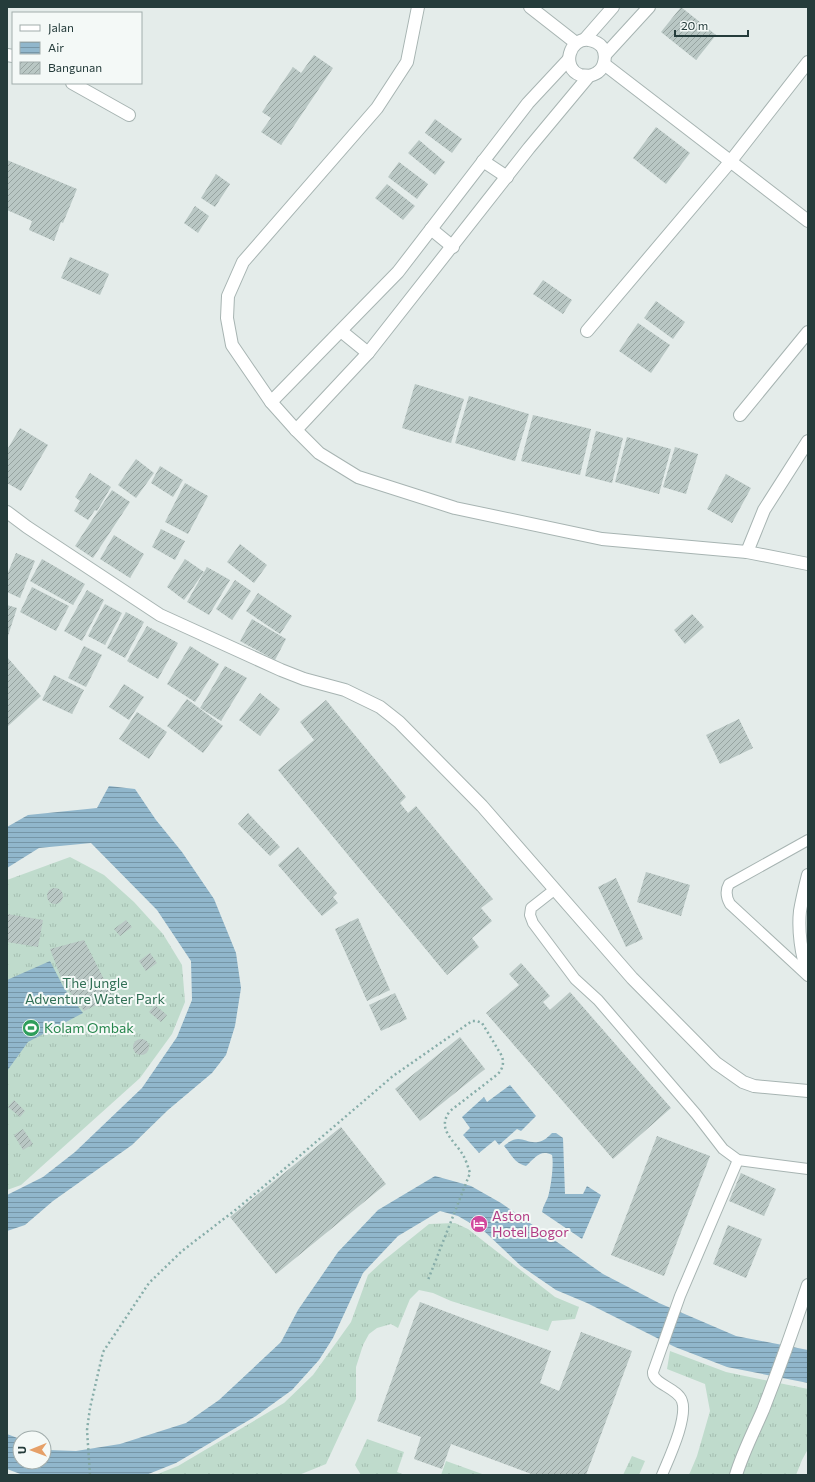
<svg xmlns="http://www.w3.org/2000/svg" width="815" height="1482" viewBox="0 0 815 1482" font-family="Commissioner,sans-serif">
  <defs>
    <pattern id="grass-tufts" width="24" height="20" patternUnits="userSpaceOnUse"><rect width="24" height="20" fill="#bfdbcc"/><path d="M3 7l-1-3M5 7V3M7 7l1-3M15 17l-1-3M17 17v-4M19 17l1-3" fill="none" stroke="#a4bdb0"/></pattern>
    <pattern id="water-rules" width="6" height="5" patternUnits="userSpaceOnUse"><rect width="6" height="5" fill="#91b7cc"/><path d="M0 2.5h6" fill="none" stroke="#7696a7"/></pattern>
    <pattern id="building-hatch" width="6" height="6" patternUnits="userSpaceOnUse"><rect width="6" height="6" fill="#b9c7c4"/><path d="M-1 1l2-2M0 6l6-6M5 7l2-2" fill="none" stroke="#96a3a0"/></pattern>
  </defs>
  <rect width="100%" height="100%" fill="#e4ecea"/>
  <g fill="url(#grass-tufts)">
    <path d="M70,857l34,18 30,27 29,32 19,31 3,37 -13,32 -32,44 -119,107 -14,5v-310z"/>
    <path d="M455,1223l13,6 87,68 24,10 -4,12 -23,2 -4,10 -97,-30 -18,-8 -14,-3 -9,9 -12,29 -7,-4 -14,4 -8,6 -6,11 -7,22v32l-30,65 -27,11h-144l23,-9 106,-63 29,-28 38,-53 17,-47 15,-14 46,-37z"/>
    <path d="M670,1351l56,21 82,17v60l-6,11 -6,15h-107l8,-19 13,-45 -5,-27 -38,-15z"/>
    <path d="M367,1439l37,13 -7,20 8,3h-44l-6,-10z"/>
    <path d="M632,1456l13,5 -6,14h-16z"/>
    <path d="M446,1461l39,14h-44z"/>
  </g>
  <g fill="url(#water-rules)">
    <path d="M109,786l26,3 21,31 26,32 32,47 22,54 5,35 -6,38 -9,29 -14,18 -44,37 -36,35 -79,56 -28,24 -18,6v-36l36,-18 32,-25 67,-64 35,-51 15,-37 -1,-39 -34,-51 -66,-67 -52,5 -32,20v-41l21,-12 69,-7z"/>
    <path d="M50,961l14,27 19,25 -55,29 -21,29v-91z"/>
    <path d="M510,1085l26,31 -15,15 -4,-2 -18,16 -4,-5 -16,13 -16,-18 7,-7 -8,-11 22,-20 3,5z"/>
    <path d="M552,1133h4l7,5 2,56h18l4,-8 14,9 -19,44 -40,-27c1,-6 4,-10 6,-15 3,-10 6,-33 4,-42 -12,-6 -17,3 -26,11 -11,-2 -15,-12 -22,-20 16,-14 20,-2 34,-4 6,-1 10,-5 14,-9z"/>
    <path d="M435,1176l36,10 30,17 102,71 56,29 77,33 72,14v33l-81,-16 -52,-20 -88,-44 -31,-13 -35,-24 -37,-35 -26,-15 -18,-5 -42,25 -35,37 -30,65 -14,22 -27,30 -36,26 -80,47 -30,12h-123l-16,-6v-35l13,5v23h24v-14l4,2 28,1 44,-7 66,-21 33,-23 62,-58 17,-32 40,-58 40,-42z"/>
  </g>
  <g fill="url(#building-hatch)">
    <path d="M681,7l35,28 -20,25 -35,-28z"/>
    <path d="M314,55l19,13 -52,77 -20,-13 10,-14 -9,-6 31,-45 8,6z"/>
    <path d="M435,119l27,20 -10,14 -27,-20z"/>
    <path d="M656,127l34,26 -24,31 -33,-26z"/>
    <path d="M419,140l26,22 -10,13 -27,-22z"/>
    <path d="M7,160l70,29 -14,34 -2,-1 -7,19 -25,-11 3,-9 -25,-11z"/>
    <path d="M399,162l29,22 -11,15 -29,-22z"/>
    <path d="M216,174l14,10 -15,23 -14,-9z"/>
    <path d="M387,184l28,22 -12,14 -28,-22z"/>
    <path d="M195,206l14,10 -11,17 -14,-10z"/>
    <path d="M70,257l39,17 -9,21 -39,-17z"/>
    <path d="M543,280l29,20 -9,14 -30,-20z"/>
    <path d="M656,301l29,21 -12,17 -29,-21z"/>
    <path d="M638,323l32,22 -19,28 -32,-22z"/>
    <path d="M415,384l49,15 -13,44 -49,-15z"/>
    <path d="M469,396l60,18 -14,47 -60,-18z"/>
    <path d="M533,415l58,14 -11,46 -59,-14z"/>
    <path d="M20,428l28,17 -27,46 -14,-8v-33z"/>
    <path d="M596,431l27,7 -11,45 -27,-7z"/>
    <path d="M627,437l44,12 -12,45 -44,-12z"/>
    <path d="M675,447l23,7 -12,40 -23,-7z"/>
    <path d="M136,459l18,14 -18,25 -18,-13z"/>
    <path d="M160,466l23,14 -10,17 -22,-14z"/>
    <path d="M90,473l21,14 -14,24 -2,-1 -7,10 -14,-9 6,-10 -5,-4z"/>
    <path d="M726,474l25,14 -19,35 -25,-14z"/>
    <path d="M185,483l23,13 -20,38 -23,-12z"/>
    <path d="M112,490l18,12 -37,56 -18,-12z"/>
    <path d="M161,529l24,12 -10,19 -23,-13z"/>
    <path d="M114,535l30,19 -14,24 -30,-19z"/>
    <path d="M240,544l27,21 -13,18 -27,-21z"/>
    <path d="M16,553l19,8 -15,37 -13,-6v-17z"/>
    <path d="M42,559l43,25 -12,21 -43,-24z"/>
    <path d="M185,559l19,13 -20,28 -17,-13z"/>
    <path d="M207,567l23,13 -21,35 -22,-13z"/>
    <path d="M235,580l16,11 -19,29 -16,-11z"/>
    <path d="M32,587l37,19 -13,25 -36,-19z"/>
    <path d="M87,590l17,10 -22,41 -18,-10z"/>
    <path d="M258,593l34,23 -12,18 -34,-23z"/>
    <path d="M105,604l17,9 -17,32 -17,-9z"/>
    <path d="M7,605l10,3 -10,31z"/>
    <path d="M126,612l18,10 -19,36 -18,-10z"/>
    <path d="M692,614l12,13 -19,17 -11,-14z"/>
    <path d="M252,619l34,20 -11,21 -35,-19z"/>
    <path d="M147,626l31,17 -20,36 -31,-18z"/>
    <path d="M84,646l18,9 -16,32 -18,-9z"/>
    <path d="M190,646l29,18 -24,38 -28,-18z"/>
    <path d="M7,657l34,39 -34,31z"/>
    <path d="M225,666l22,12 -26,43 -21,-13z"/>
    <path d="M54,675l30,15 -12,24 -30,-14z"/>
    <path d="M124,684l20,13 -15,23 -20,-13z"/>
    <path d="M260,693l20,16 -20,27 -21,-16z"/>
    <path d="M187,699l36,27 -20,27 -36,-27z"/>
    <path d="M326,700l80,97 -6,6 8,10 8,-7 77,93 -12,9 11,13 -20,17 7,9 -32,28 -169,-205 36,-30 -14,-18z"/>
    <path d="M137,712l30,20 -18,27 -30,-20z"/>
    <path d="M739,719l14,29 -33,16 -14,-29z"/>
    <path d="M248,813l32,34 -10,9 -32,-32z"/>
    <path d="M298,847l39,46 -4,4 5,6 -16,13 -44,-51z"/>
    <path d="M646,872l44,13 -9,31 -44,-14z"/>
    <path d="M616,878l27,61 -17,8 -28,-60z"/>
    <circle cx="55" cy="896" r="8"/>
    <path d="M7,914l36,6 -5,27 -31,-5z"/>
    <path d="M358,918l32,72 -23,11 -32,-72z"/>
    <path d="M126,920l6,7 -12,9 -6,-7z"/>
    <path d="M84,940l29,57 -29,14 -21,-28 -13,-34z"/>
    <path d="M150,953l7,10 -11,8 -7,-10z"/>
    <path d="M521,963l29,33 -7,6 7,8 20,-18 101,116 -58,51 -127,-146 33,-28 -10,-11z"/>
    <path d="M395,993l12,26 -26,12 -12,-26z"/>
    <path d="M155,1005l12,10 -6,7 -12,-10z"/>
    <path d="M460,1037l25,32 -65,52 -25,-32z"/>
    <circle cx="141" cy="1047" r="8"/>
    <path d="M14,1100l11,11 -5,6 -12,-10z"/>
    <path d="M341,1127l45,57 -110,90 -46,-57z"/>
    <path d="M23,1129l10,15 -10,6 -9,-15z"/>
    <path d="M657,1136l53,20 -46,120 -53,-21z"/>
    <path d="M741,1173l35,16 -12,27 -35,-15z"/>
    <path d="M728,1225l34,14 -16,39 -33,-14z"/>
    <path d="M420,1302l131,49 -11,32 19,8 22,-59 51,19 -46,124h-52l-83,-31 -9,25 -28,-10 7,-22 -44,-16z"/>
  </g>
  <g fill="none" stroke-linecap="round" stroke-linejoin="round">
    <defs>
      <g id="lane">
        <path d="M808,840l-79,44c-4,7 -3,13 1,20l78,72"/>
        <path d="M554,890l-23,18 -1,7 3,8 42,56 23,21 98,114 27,35 15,11 70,9"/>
        <path d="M662,1475c7,-17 26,-57 20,-74 -4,-13 -30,-17 -29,-29l27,-76 58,-136"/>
      </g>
      <g id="street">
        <path d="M418,7l-11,55 -30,46 -134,154 -15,34 -1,22 5,27 39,57 25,28 23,23 39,24 97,31 147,31 145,13 61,12"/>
        <path d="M530,7l46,36"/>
        <path d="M585,39l28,-32"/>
        <path d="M7,55l6,1"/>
        <path d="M605,55l44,-48"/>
        <path d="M604,64l204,157"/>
        <path d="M72,83l57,32"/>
        <path d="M483,161l24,16"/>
        <path d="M431,229l22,18"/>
        <path d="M341,331l27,22"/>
        <path d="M587,331l143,-169 78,-100"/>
        <path d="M271,402l127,-130 130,-169 41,-44"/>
        <path d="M740,415l68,-83"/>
        <path d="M296,430l72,-77 161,-205 60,-72c3,-1 7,-2 9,-4 7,-5 9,-18 4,-25 -3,-4 -8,-6 -13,-7 -20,-3 -28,28 -9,35 3,1 7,0 9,1"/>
        <path d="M7,512l20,15 133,88 121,55 23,9 41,11 35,17 19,15 83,84 150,172 84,85 27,19 11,4 54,5"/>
        <path d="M747,552l17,-42 44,-69"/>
        <path d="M808,875c-3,12 -6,24 -8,36 -2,18 1,45 8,61"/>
        <path d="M736,1475c7,-23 18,-44 27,-65 16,-41 31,-83 45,-125"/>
      </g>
    </defs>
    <use href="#lane" stroke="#a7b4b2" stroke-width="12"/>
    <use href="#street" stroke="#a7b4b2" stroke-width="14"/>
    <path stroke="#87ada9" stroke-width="2.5" stroke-dasharray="2 3" stroke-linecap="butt" d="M90,1475l-3,-45 3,-22 13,-56 46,-69 33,-32 56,-43 51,-43 104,-89 79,-55h5l5,2 20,33c2,8 1,12 -4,18l-48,37c-14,18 4,29 13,44 3,5 5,12 7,18l-42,107"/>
    <use href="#lane" stroke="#fff" stroke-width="10"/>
    <use href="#street" stroke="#fff" stroke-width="12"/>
  </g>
  <defs>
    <symbol id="stadium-disc" viewBox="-11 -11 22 22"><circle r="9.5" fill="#2e9e5b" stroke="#f4f9f7"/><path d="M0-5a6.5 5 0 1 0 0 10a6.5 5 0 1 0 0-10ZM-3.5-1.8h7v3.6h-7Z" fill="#fff"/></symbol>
    <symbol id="hotel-disc" viewBox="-11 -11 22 22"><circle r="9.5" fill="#d1479c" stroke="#f4f9f7"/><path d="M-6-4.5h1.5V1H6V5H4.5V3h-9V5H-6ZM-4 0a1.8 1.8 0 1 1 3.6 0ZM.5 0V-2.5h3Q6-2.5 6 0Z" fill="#fff"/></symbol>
  </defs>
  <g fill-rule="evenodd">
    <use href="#stadium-disc" x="21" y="1018" width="20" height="20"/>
    <use href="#hotel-disc" x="469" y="1214" width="20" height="20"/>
  </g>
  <g text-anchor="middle" stroke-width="4" stroke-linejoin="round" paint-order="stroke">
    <g font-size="14" fill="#327056" stroke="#f4f9f7">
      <text x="95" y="988">The Jungle<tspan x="95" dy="16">Adventure Water Park</tspan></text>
    </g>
    <g font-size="14" fill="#27864d" stroke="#f4f9f7" text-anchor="start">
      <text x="44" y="1033">Kolam Ombak</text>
    </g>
    <g font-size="14" fill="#b23c85" stroke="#f4f9f7" text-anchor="start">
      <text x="492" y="1221">Aston<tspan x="492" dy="16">Hotel Bogor</tspan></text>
    </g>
  </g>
  <rect width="815" height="1482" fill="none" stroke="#253c3b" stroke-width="16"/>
  <rect x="12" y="12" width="130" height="72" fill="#f4f9f7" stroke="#a1adac"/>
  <rect x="20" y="25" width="20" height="6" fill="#ffffff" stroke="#a1adac"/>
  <text x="48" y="32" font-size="12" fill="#253c3b">Jalan</text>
  <rect x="20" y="42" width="20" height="12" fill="url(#water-rules)" stroke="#a1adac"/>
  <text x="48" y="52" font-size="12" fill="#253c3b">Air</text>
  <rect x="20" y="62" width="20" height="12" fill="url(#building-hatch)" stroke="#a1adac"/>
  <text x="48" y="72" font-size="12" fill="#253c3b">Bangunan</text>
  <g transform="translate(32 1450) rotate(269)"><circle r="19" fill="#f4f9f7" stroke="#a1adac"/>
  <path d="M0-3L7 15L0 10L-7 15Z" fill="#e6a068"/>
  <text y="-6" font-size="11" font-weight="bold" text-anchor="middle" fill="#253c3b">U</text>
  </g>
  <path d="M675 30v6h73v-6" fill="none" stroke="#253c3b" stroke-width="2"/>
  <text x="681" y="30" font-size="12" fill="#253c3b" stroke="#f4f9f7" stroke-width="3" paint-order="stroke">20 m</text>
</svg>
